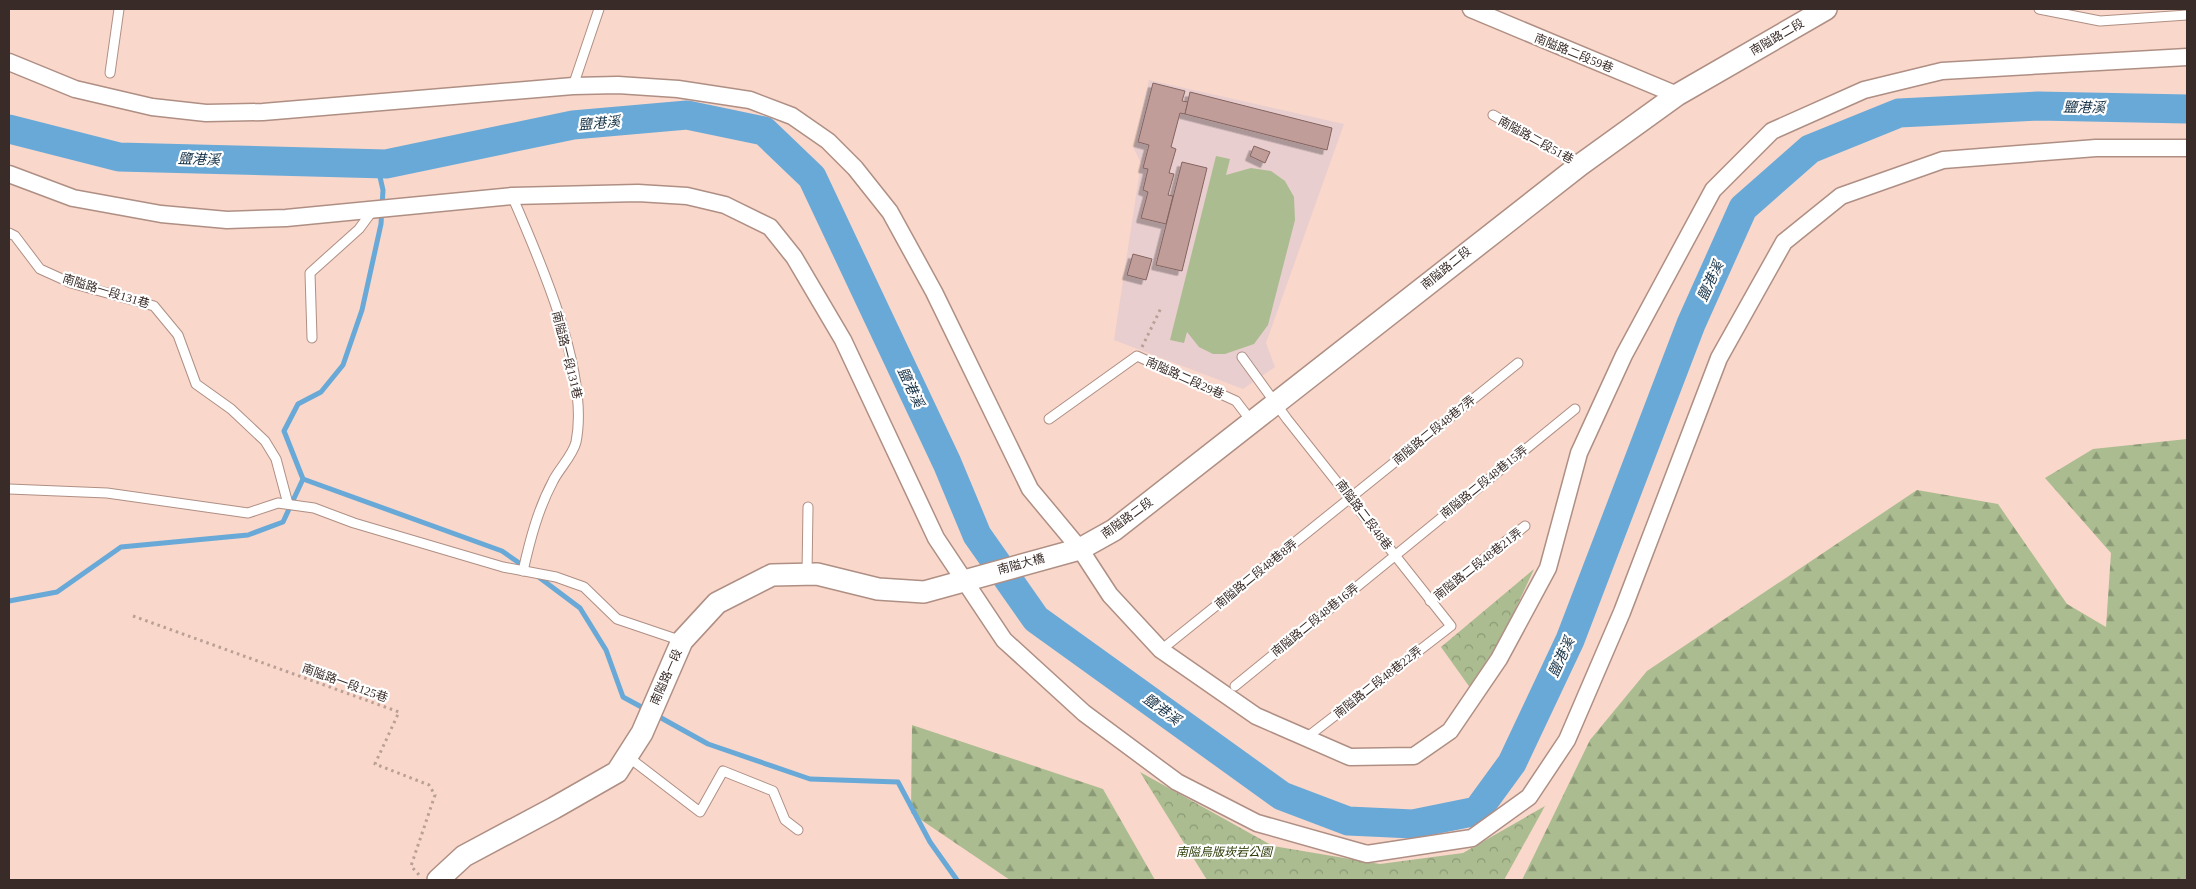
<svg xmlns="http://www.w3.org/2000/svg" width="2196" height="889" viewBox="0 0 2196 889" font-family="'Times New Roman','Noto Sans TC',serif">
  <defs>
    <pattern id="forest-firs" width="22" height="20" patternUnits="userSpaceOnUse" patternTransform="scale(1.25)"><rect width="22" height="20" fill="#abbc90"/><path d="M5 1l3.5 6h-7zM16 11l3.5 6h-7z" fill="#8c9976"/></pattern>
    <pattern id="park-crowns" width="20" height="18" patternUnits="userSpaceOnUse" patternTransform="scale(1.25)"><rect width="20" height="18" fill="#abbc90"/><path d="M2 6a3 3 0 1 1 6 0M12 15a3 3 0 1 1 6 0" fill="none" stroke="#8c9976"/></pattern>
    <filter id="shadow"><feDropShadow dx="-4.5" dy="4.5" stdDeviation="0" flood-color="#0004"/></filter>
  </defs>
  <rect width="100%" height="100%" fill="#f9d7ca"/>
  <path fill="#e9cecf" d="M1149,80l195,44 -78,219 9,24 -32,22 -129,-49 27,-177 -7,-14z"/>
  <path fill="#abbc90" d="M1216,156l14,3 -4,16 25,-7 20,3 14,10 9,16 1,23 -27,105 -14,19 -29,10h-12l-14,-7 -12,-15 -3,11 -14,-3z"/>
  <g fill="url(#forest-firs)">
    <path d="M2187,439v441h-665l68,-140 57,-69 270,-181 81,14 69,100 39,23 5,-74 -66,-75 48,-29z"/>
    <path d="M912,725l191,64 52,91h-145l-99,-67z"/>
  </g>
  <g fill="url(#park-crowns)">
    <path d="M1534,569l-30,65 -33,55 -30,-42z"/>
    <path d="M1140,772l133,74 107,18 83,-11 82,-47 -41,74h-297z"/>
  </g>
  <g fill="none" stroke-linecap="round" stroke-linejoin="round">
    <g stroke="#68a9d8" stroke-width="5">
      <path d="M303,479l199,72 23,16"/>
      <path d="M536,575l44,33 26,42 17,47 24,13"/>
      <path d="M9,601l48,-9 64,-45 127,-12 35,-13 20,-43 -19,-48 14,-27 23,-12 22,-27 19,-55 19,-86 2,-34 -6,-26"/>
      <path d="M654,714l54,30 102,35 88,3 32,60 27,38"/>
    </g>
    <path stroke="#68a9d8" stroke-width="29" d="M9,129l110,28 267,7 187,-39 114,-10 77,16 48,46 135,286 30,72 59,84 246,177 66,25 65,3 64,-13 35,-48 58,-123 121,-316 52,-116 67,-59 89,-36 139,-7 149,3"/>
  </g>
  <g fill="#c09d99" stroke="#846460" filter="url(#shadow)">
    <path d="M1153,83l32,8 -3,10 6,1 -3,12 -5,-1 -9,34 5,2 -7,24 5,1 -6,21 5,1 -7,28 -25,-6 7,-26 -5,-2 5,-21 -5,-1 6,-23 -11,-3z"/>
    <path d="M1190,92l142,36 -5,22 -142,-36z"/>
    <path d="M1254,146l16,6 -5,11 -15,-7z"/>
    <path d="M1182,162l25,6 -25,103 -26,-6z"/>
    <path d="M1133,254l19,5 -6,21 -19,-5z"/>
  </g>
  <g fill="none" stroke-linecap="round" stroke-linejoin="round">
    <defs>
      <g id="service">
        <path d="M2039,9l61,12 87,-6"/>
        <path d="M110,73l9,-64"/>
        <path d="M573,86l26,-77"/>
        <path d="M1493,115l87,50"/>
        <path d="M512,196c28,64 78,178 64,246 -3,13 -17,27 -23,39 -15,28 -23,59 -30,90"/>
        <path d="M9,233l6,3 25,33 31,14 83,23 24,29 18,49 35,25 34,32 11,18 12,45"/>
        <path d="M312,338l-2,-65 49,-44 14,-19"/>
        <path d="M1242,357l45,62 164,207 -145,112"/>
        <path d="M1049,419l88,-63 99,45 16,21"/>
        <path d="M9,489l98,4 141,20 30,-10 36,5 40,15 149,44 53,10 28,10 33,32 65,22"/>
        <path d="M807,574l1,-67"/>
        <path d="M1430,601l95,-75"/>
        <path d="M1161,650l357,-287"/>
        <path d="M1235,686l340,-277"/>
        <path d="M627,756l73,56 23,-41 50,20 12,29 13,10"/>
      </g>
      <g id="minor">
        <path d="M1471,9l206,86"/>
        <path d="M9,62l66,27 77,18 54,6 57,-1 310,-26 45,-1 60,4 72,11 42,16 36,25 27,27 35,44 44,80 96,197 50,60 30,46 51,55 95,66 94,41 64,-1 36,-25 49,-72 49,-91 31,-115 45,-98 89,-165 59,-59 92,-41 78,-19 245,-14"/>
        <path d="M9,174l64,24 88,16 66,6 59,-2 226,-22 126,-3 49,3 38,9 45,22 24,30 49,83 93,198 68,102 80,73 93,69 80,41 110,31 105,-16 57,-41 38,-57 55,-128 97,-254 65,-116 57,-46 102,-36 153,-12h91"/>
      </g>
      <path id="tertiary" d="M438,880l26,-24 90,-48 63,-36 25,-39 40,-92 35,-38 55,-28 45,-1 61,15 46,3 156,-43 34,-19 466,-365 97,-70 149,-86"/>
    </defs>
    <use href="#service" stroke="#af8f84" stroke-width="11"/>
    <use href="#minor" stroke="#af8f84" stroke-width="19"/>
    <use href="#tertiary" stroke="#af8f84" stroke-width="24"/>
    <g stroke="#ba9f95" stroke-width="3" stroke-dasharray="2.5 4" stroke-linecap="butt">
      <path d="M1142,347l19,-39"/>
      <path d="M133,616l266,96 -24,52 54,21 6,10 -24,71 9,10"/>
    </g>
    <use href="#service" stroke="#fff" stroke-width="9"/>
    <use href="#minor" stroke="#fff" stroke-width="16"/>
    <use href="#tertiary" stroke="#fff" stroke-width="21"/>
  </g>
  <g text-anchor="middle" stroke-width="4.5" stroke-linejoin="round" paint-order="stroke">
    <g font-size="12" fill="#392c28" stroke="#fff">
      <text transform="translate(1777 37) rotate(-30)" y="4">南隘路二段</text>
      <text transform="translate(1574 53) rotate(22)" y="4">南隘路二段59巷</text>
      <text transform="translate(1536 140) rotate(29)" y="4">南隘路二段51巷</text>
      <text transform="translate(1446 268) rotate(-39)" y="4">南隘路二段</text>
      <text transform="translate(106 291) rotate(17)" y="4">南隘路一段131巷</text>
      <text transform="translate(567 355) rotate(76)" y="4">南隘路一段131巷</text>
      <text transform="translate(1185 378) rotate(24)" y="4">南隘路二段29巷</text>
      <text transform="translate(1434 430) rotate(-39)" y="4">南隘路二段48巷7弄</text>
      <text transform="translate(1484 482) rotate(-39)" y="4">南隘路二段48巷15弄</text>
      <text transform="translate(1364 515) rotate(53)" y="4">南隘路二段48巷</text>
      <text transform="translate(1127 518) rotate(-36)" y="4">南隘路二段</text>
      <text transform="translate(1021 564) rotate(-15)" y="4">南隘大橋</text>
      <text transform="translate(1478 564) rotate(-38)" y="4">南隘路二段48巷21弄</text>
      <text transform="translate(1256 574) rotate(-39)" y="4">南隘路二段48巷8弄</text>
      <text transform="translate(1315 620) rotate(-39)" y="4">南隘路二段48巷16弄</text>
      <text transform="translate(666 677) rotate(-66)" y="4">南隘路一段</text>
      <text transform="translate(1378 682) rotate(-38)" y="4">南隘路二段48巷22弄</text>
      <text transform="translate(345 683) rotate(20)" y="4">南隘路一段125巷</text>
    </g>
    <g font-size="12" font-style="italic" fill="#2b3a06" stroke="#fff">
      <text x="1224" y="856">南隘烏版崁岩公園</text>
    </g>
    <g font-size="14" font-style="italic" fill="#163247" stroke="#fff">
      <text transform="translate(2084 107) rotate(1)" y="5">鹽港溪</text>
      <text transform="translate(599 123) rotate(-5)" y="5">鹽港溪</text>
      <text transform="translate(199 159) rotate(2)" y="5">鹽港溪</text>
      <text transform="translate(1710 281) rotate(-65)" y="5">鹽港溪</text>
      <text transform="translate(911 387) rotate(65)" y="5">鹽港溪</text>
      <text transform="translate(1561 657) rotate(-65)" y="5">鹽港溪</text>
      <text transform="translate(1162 709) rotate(36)" y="5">鹽港溪</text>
    </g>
  </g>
  <rect width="2196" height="889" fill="none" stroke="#392c28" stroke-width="20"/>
</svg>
